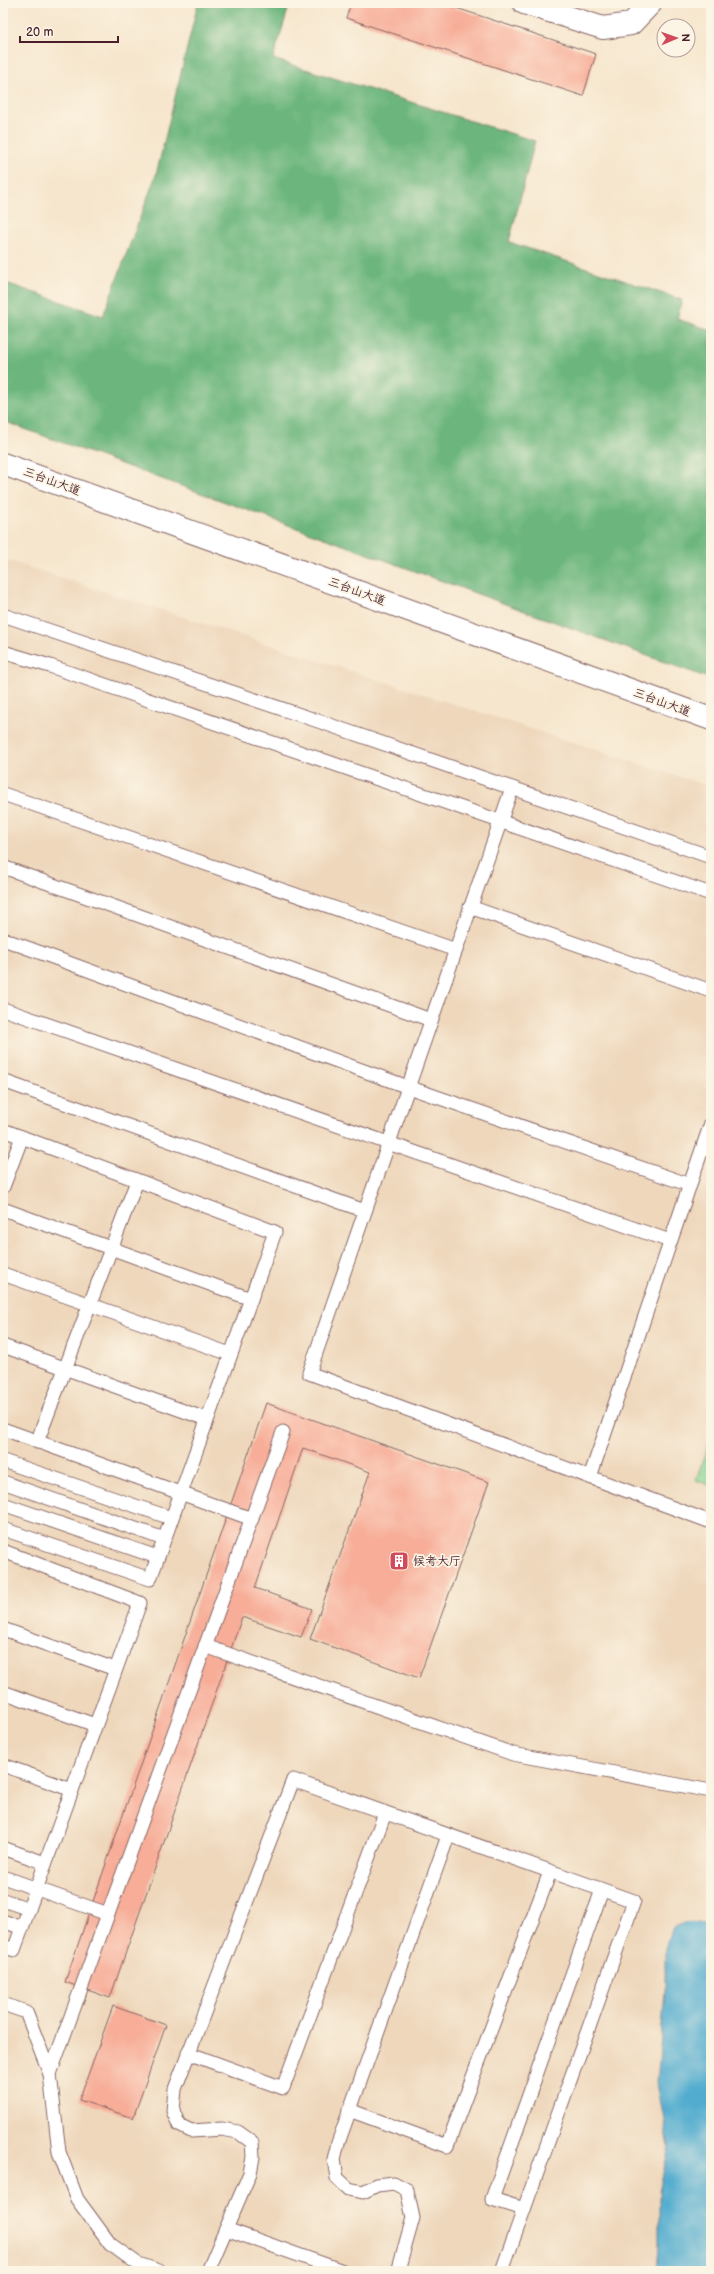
<svg xmlns="http://www.w3.org/2000/svg" width="714" height="2274" viewBox="0 0 714 2274" font-family="'Balsamiq Sans','LXGW WenKai TC',sans-serif">
  <rect width="100%" height="100%" fill="#fcf5e5"/>
  <filter id="ink" filterUnits="userSpaceOnUse"><feTurbulence type="fractalNoise" baseFrequency=".025" numOctaves="2"/><feDisplacementMap in="SourceGraphic" scale="8" xChannelSelector="R" yChannelSelector="G"/><feConvolveMatrix kernelMatrix="1 2 1 2 8 2 1 2 1" color-interpolation-filters="sRGB"/></filter>
  <filter id="wash" filterUnits="userSpaceOnUse"><feTurbulence type="fractalNoise" baseFrequency=".012" numOctaves="4" result="noise"/><feDisplacementMap in="SourceGraphic" scale="16" xChannelSelector="R" yChannelSelector="G"/><feGaussianBlur stdDeviation="0.9" result="paint"/><feColorMatrix in="noise" values="0 0 0 0 0 0 0 0 0 0 0 0 0 0 0 0 0 1.4 0 .05"/><feComposite in="paint" operator="in"/></filter>
  <g filter="url(#wash)">
    <rect width="100%" height="100%" fill="#f6e6cd"/>
    <path fill="#eed7bb" d="M3,559l708,228v1484h-708z"/>
    <path fill="#86d493" stroke="#687a5f" d="M711,1436v50l-15,-6z"/>
    <path fill="#6cb67d" stroke="#5b6a54" d="M198,3h92l-17,56 262,82 -26,101 173,58 -5,19 34,11v349l-708,-258v-139l100,34 53,-141z"/>
    <path fill="#51accf" stroke="#4e667d" d="M691,1922l20,3v346h-54l2,-24v-56l10,-44 -12,-64 8,-91v-43l8,-22z"/>
    <g id="blocks">
      <g fill="#f7ad98">
        <path d="M351,3h90l155,51 -13,42 -237,-78z"/>
        <path d="M266,1403l223,79 -70,196 -109,-39 60,-167 -67,-24 -48,140 57,21 -11,28 -59,-20 -132,381 -45,-16z"/>
        <path d="M113,2006l53,19 -33,93 -54,-18z"/>
      </g>
    </g>
  </g>
  <g filter="url(#ink)">
    <use href="#blocks" fill-opacity="0" stroke="#866564" stroke-width="1"/>
    <g fill="none" stroke-linecap="round" stroke-linejoin="round">
      <defs>
        <g id="lane">
          <path d="M3,615l318,107 390,135"/>
          <path d="M3,652l47,14 661,228"/>
          <path d="M512,788l-203,585 402,149"/>
          <path d="M3,794l453,156"/>
          <path d="M3,867l428,153"/>
          <path d="M470,907l241,84"/>
          <path d="M3,939l405,148 282,98"/>
          <path d="M3,1009l667,232"/>
          <path d="M3,1081l362,130"/>
          <path d="M3,1130l272,102 -125,347 -147,-50"/>
          <path d="M3,1187l19,-50"/>
          <path d="M3,1209l248,90"/>
          <path d="M3,1274l227,80"/>
          <path d="M3,1346l203,73"/>
          <path d="M3,1429l249,90"/>
          <path d="M37,1442l100,-261"/>
          <path d="M3,1461l168,57"/>
          <path d="M590,1477l121,-354"/>
          <path d="M3,1482l161,57"/>
          <path d="M3,1504l154,53"/>
          <path d="M3,1551l137,52 -126,347 -11,-4"/>
          <path d="M3,1629l112,40"/>
          <path d="M205,1646l308,108 198,37"/>
          <path d="M3,1692l92,33"/>
          <path d="M3,1765l69,25"/>
          <path d="M3,1848l42,15"/>
          <path d="M3,1877l105,37"/>
          <path d="M3,1900l26,9"/>
          <path d="M3,1921l19,7"/>
          <path d="M3,2004l23,8 24,62 9,78 18,47 33,45 28,20 21,7"/>
          <path d="M188,2053l95,35 102,-275"/>
          <path d="M50,2074l233,-642"/>
          <path d="M349,2110l98,36 103,-274"/>
          <path d="M524,2209l-32,-10 110,-309"/>
          <path d="M226,2229l117,42"/>
          <path d="M208,2271l42,-98 3,-16 -1,-15 -14,-10 -16,-3 -31,2 -12,-6 -6,-14 2,-22 118,-309 341,121 -132,370"/>
          <path d="M398,2271l15,-53 -6,-28 -13,-7 -17,2 -14,7 -14,-3 -12,-11 -3,-19 4,-16 110,-307"/>
        </g>
        <path id="street" d="M524,3l79,25 28,-4 20,-21"/>
        <path id="secondary" d="M3,464l708,255"/>
      </defs>
      <use href="#lane" stroke="#866564" stroke-width="15"/>
      <use href="#street" stroke="#866564" stroke-width="24"/>
      <use href="#secondary" stroke="#866564" stroke-width="24"/>
      <use href="#lane" stroke="#fff" stroke-width="13"/>
      <use href="#street" stroke="#fff" stroke-width="22"/>
      <use href="#secondary" stroke="#fff" stroke-width="22"/>
    </g>
  </g>
  <defs>
    <symbol id="building-square" viewBox="-11 -11 22 22"><rect x="-9" y="-9" width="18" height="18" rx="4" fill="#d1495b" stroke="#fcf5e5"/><path d="M-4-6H4V6H1V3H-1V6H-4ZM-2.5-4.3h1.7v1.8h-1.7ZM.8-4.3h1.7v1.8H.8ZM-2.5-1h1.7V.8h-1.7ZM.8-1h1.7V.8H.8Z" fill="#fff"/></symbol>
  </defs>
  <g fill-rule="evenodd">
    <use href="#building-square" x="388" y="1550" width="22" height="22"/>
  </g>
  <g text-anchor="middle" stroke-width="3.5" stroke-linejoin="round" paint-order="stroke">
    <g font-size="12" fill="#4a1f2b" stroke="#fcf5e5">
      <text transform="translate(52 481) rotate(20)" y="4">三台山大道</text>
      <text transform="translate(357 591) rotate(20)" y="4">三台山大道</text>
      <text transform="translate(662 702) rotate(20)" y="4">三台山大道</text>
    </g>
    <g font-size="12" fill="#4a1f2b" stroke="#fcf5e5" text-anchor="start">
      <text x="413" y="1565">候考大厅</text>
    </g>
  </g>
  <rect width="714" height="2274" fill="none" stroke="#fcf5e5" stroke-width="16"/>
  <g transform="translate(676 38) rotate(88)"><circle r="19" fill="#fcf5e5" stroke="#b59f9b"/>
  <path d="M0-3L7 15L0 10L-7 15Z" fill="#d1495b"/>
  <text y="-6" font-size="11" font-weight="bold" text-anchor="middle" fill="#4a1f2b">N</text>
  </g>
  <path d="M20 36v6h98v-6" fill="none" stroke="#4a1f2b" stroke-width="2"/>
  <text x="26" y="36" font-size="12" fill="#4a1f2b" stroke="#fcf5e5" stroke-width="3" paint-order="stroke">20 m</text>
</svg>
